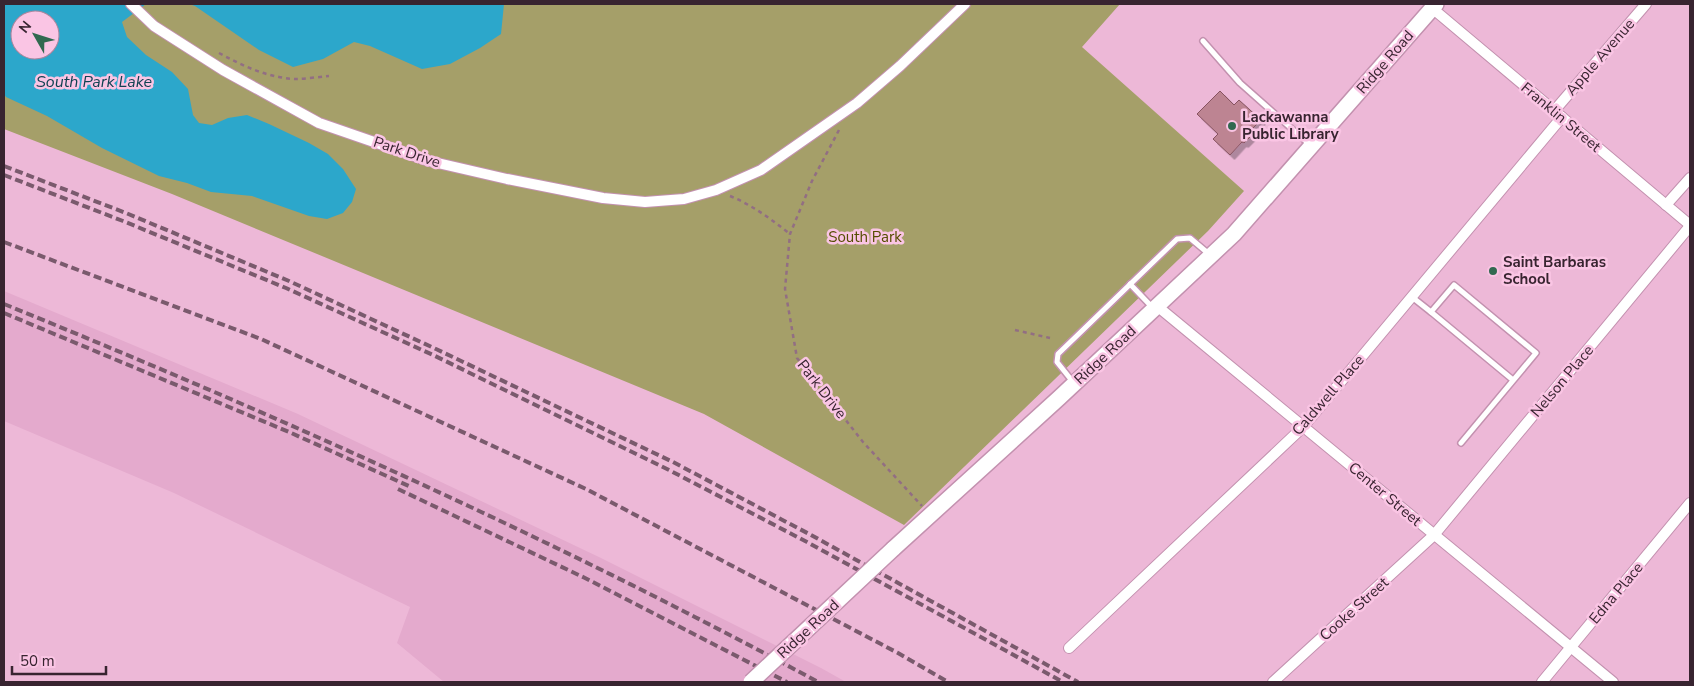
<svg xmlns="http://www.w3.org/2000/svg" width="1694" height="686" viewBox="0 0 1694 686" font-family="'Nunito Sans',sans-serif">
  <defs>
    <filter id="shadow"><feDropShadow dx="4.5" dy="4.5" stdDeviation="0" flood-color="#0004"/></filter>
  </defs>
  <rect width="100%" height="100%" fill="#edb8d7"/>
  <path fill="#e4aacd" d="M4,291l294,123 303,144 220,110 25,14h-402l-47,-39 13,-36 -236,-114 -170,-72z"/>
  <path fill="#a59f69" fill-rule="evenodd" d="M4,4h1116l-38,43 162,144 -36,40 -304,294 -200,-111 -532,-220 -168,-65zM20,20h30v30h-30z"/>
  <g fill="#2ca7cb" fill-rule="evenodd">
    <path d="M4,4h142l-24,18 5,15 19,18 26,17 16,17 5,26 6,8 13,2 16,-7 19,-3 22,9 40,19 19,11 15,15 13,20 -4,13 -9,11 -16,6 -18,-3 -57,-20 -41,-4 -24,-9 -28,-7 -57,-28 -55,-32 -41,-19 -2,-3zM20,20h30v30h-30z"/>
    <path d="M189,4h315l-3,30 -21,14 -30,16 -28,5 -52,-23 -16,-4 -31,17 -30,8 -34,-17 -64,-44z"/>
  </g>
  <path fill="#bd8492" stroke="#875361" filter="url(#shadow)" d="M1220,91l14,14 5,-5 22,20 -12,12 3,2 -1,2 -7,7 -2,-1 -12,13 -17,-16 5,-5 -21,-20z"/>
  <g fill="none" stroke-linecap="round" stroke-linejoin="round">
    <defs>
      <g id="lane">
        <path d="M1203,41l37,42 69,61"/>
        <path d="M1130,284l22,23"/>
        <path d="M1412,297l19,15"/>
        <path d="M1073,382l-16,-20 1,-8 119,-115 13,-1 19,16"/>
        <path d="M1461,443l75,-90 -82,-68 -23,27 82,68"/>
      </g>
      <g id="street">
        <path d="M131,4l23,22 69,44 96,53 110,38 78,18 96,19 42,4 39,-3 32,-9 45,-20 96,-67 43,-37 65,-62"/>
        <path d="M1432,8l258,217"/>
        <path d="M1554,111l92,-107"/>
        <path d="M1666,205l24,-27"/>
        <path d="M1157,306l456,376"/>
        <path d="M1069,648l234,-221 259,-310"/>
        <path d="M1273,682l161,-147 256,-309"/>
        <path d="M1542,682l148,-179"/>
      </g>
      <path id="secondary" d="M893,549l166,-151 175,-164 202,-230"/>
    </defs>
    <use href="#lane" stroke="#c391af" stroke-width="8"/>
    <use href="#street" stroke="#c391af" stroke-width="12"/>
    <use href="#secondary" stroke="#c391af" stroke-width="18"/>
    <g stroke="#926e83" stroke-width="2.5" stroke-dasharray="4 4" stroke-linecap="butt">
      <path d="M219,53c24,13 47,24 75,26 11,0 24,-2 35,-3"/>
      <path d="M839,130l-27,51 -22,53 -5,55 12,69 66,84 59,64"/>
      <path d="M730,196c22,9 41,23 60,38"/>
      <path d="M1015,330l35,8"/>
    </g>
    <use href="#lane" stroke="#fff" stroke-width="5"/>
    <use href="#street" stroke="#fff" stroke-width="10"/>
    <use href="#secondary" stroke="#fff" stroke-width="15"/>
    <g stroke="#7a5a6d" stroke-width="4" stroke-dasharray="8 4" stroke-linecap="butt">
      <path d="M4,166l122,47 163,68 147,68 237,113 138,73 267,147"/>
      <path d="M4,175l119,46 163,67 147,67 236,115 138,72 256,140"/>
      <path d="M4,242l257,97 325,150 312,164 50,29"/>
      <path d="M4,304c277,113 551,235 814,378"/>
      <path d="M4,313l285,119 122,55"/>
      <path d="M398,489l187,89 202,104"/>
    </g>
    <defs>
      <path id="secondary-bridge" d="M751,682l142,-133"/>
    </defs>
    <use href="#secondary-bridge" stroke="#c391af" stroke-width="18" stroke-linecap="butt"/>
    <use href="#secondary-bridge" stroke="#fff" stroke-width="15"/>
  </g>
  <g fill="#316950" stroke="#fac5e4" stroke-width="2">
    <circle cx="1232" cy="126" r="5"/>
    <circle cx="1493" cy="271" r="5"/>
  </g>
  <g text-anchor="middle" stroke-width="5" stroke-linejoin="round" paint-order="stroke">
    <g font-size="15" fill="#382430" stroke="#fac5e4">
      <text transform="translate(1600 57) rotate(-49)" y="5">Apple Avenue</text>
      <text transform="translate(1385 62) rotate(-49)" y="5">Ridge Road</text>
      <text transform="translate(1561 117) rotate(40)" y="5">Franklin Street</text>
      <text transform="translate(407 152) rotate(18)" y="5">Park Drive</text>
      <text transform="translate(1105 355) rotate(-43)" y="5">Ridge Road</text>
      <text transform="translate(1562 381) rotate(-50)" y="5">Nelson Place</text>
      <text transform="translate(822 389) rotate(52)" y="5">Park Drive</text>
      <text transform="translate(1328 395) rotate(-49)" y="5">Caldwell Place</text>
      <text transform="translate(1385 494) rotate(40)" y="5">Center Street</text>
      <text transform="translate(1616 593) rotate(-50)" y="5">Edna Place</text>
      <text transform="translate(1354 609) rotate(-42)" y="5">Cooke Street</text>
      <text transform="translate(808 629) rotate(-43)" y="5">Ridge Road</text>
    </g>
    <g font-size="15" font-weight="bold" fill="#382430" stroke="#fac5e4" text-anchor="start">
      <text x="1242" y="122">Lackawanna<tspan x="1242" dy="17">Public Library</tspan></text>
      <text x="1503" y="267">Saint Barbaras<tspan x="1503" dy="17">School</tspan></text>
    </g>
    <g font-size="15" fill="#554d01" stroke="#fac5e4">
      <text x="865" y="242">South Park</text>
    </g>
    <g font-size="16" font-style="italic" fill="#104252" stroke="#fac5e4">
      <text x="94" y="87">South Park Lake</text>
    </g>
  </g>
  <rect width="1694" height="686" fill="none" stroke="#382430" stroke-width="10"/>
  <g transform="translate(35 35) rotate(309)"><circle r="24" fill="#fac5e4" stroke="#ac859c"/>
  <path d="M0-4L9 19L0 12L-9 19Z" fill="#316950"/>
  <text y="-8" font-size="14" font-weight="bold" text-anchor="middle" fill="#382430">N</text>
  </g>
  <path d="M12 666v8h94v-8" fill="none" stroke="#382430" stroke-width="2.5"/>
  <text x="20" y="666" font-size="15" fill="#382430" stroke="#fac5e4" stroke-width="4" paint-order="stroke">50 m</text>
</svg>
